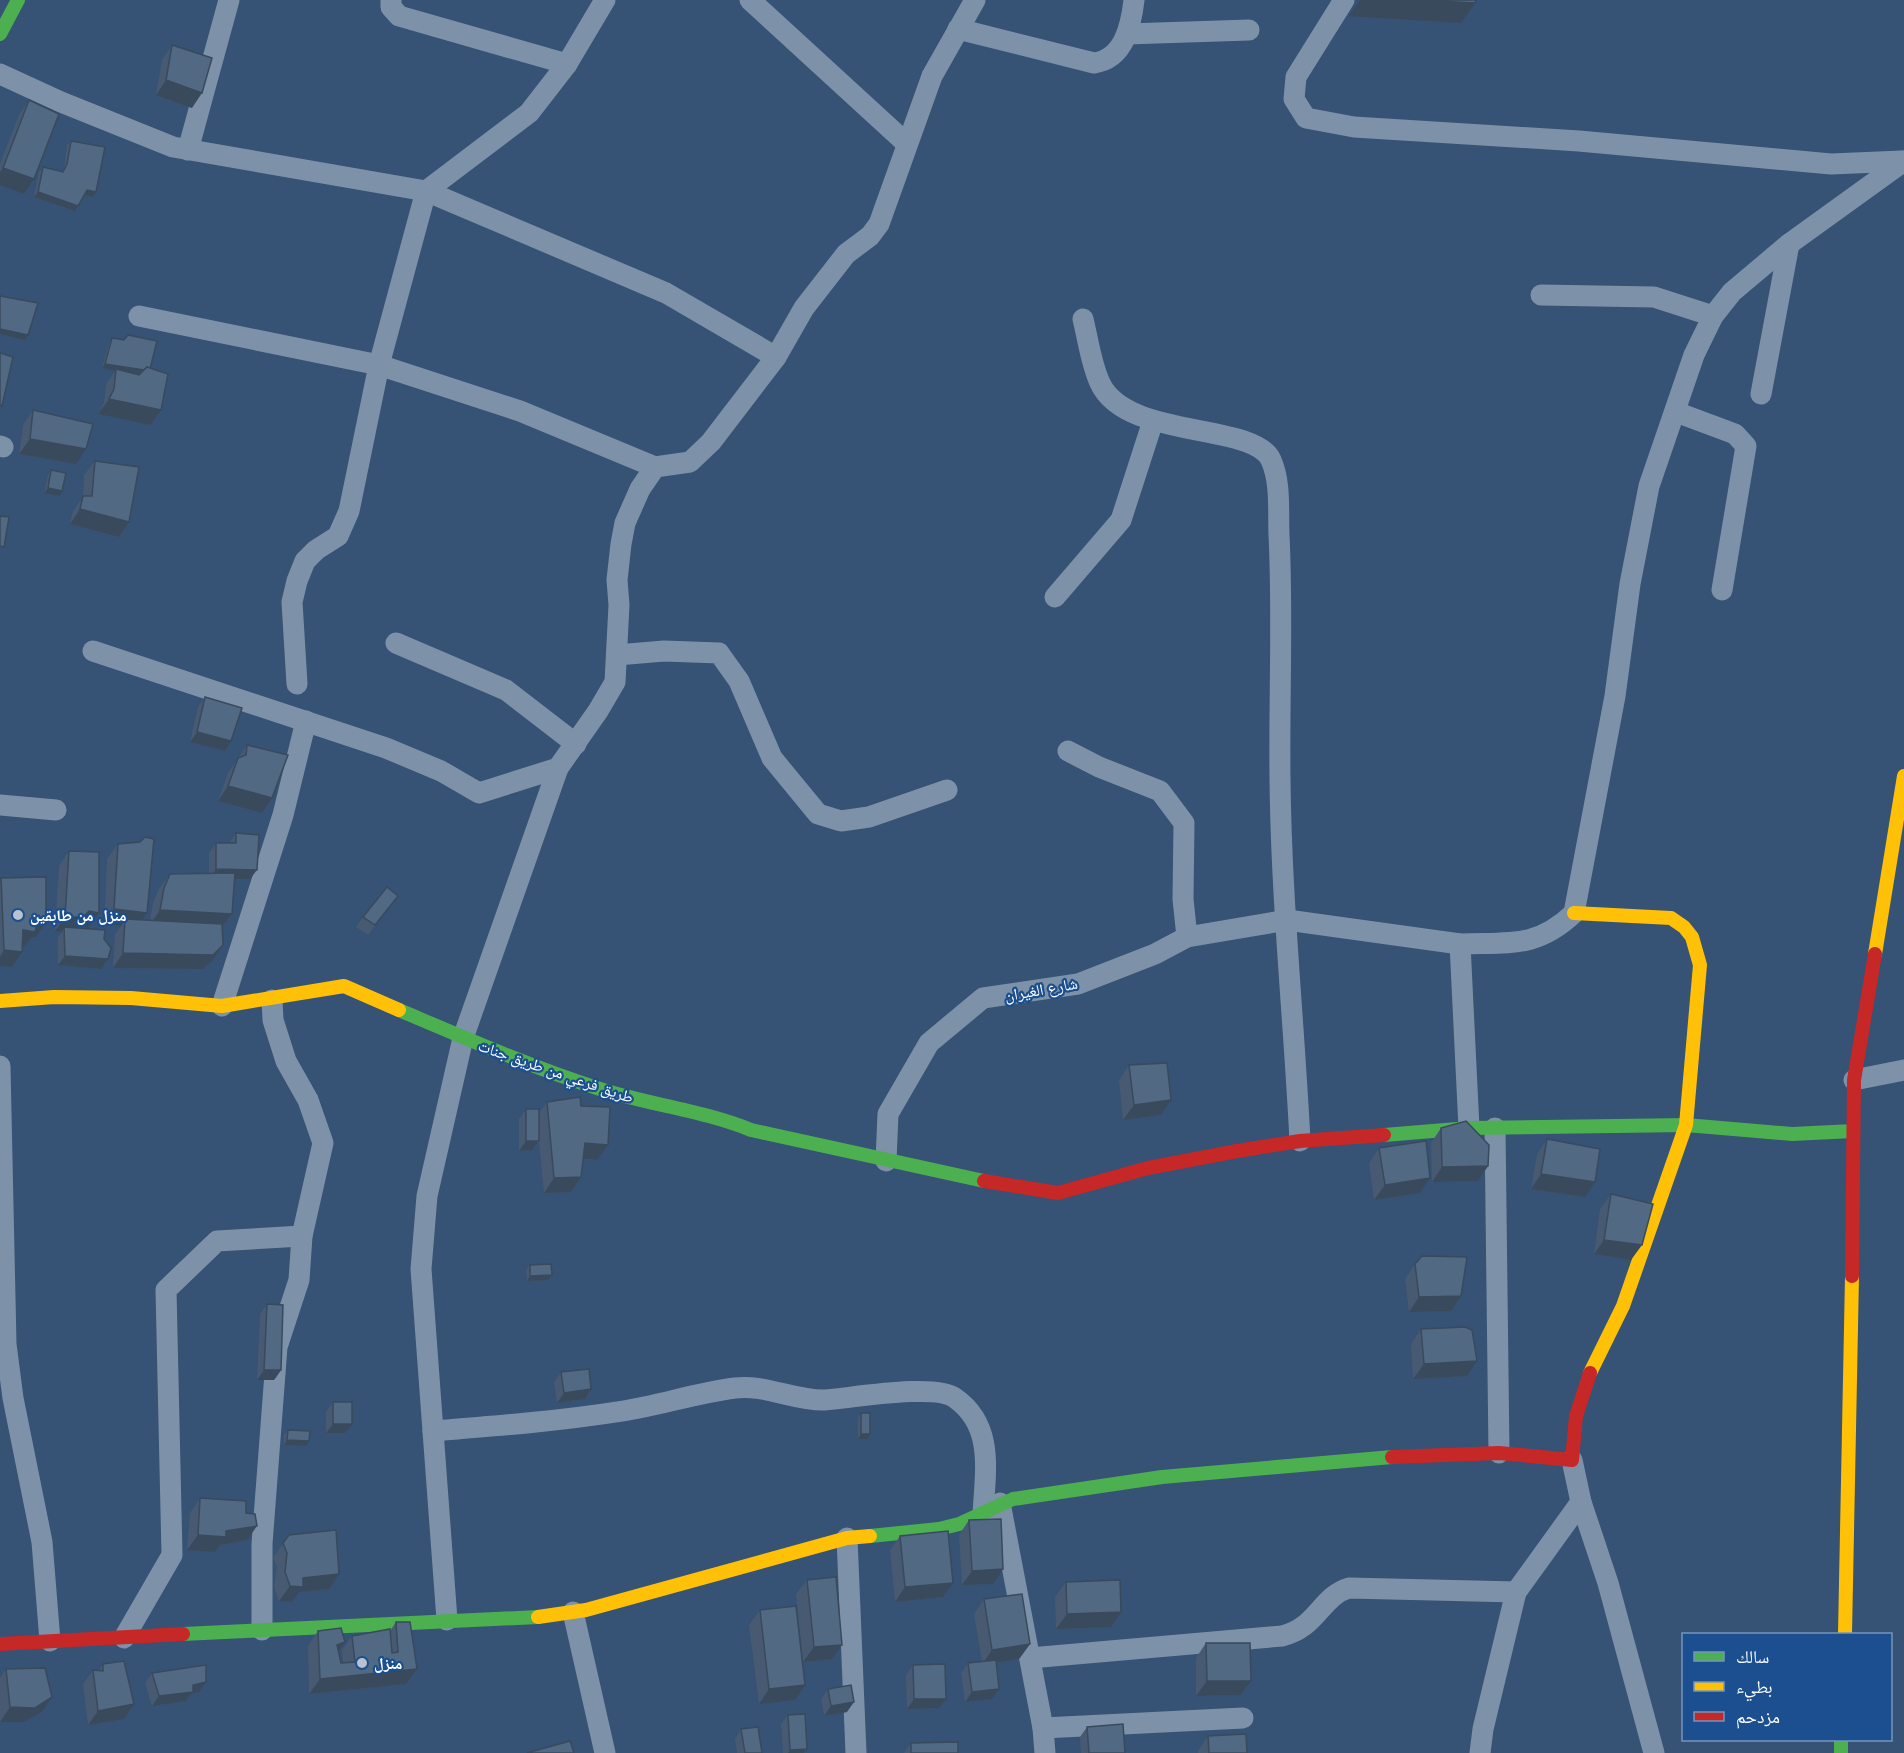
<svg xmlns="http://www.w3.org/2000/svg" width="1904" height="1753" viewBox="0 0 1904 1753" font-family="Quicksand,'Noto Naskh Arabic',sans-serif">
  <rect width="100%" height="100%" fill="#365274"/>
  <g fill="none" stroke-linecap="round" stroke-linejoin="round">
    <g stroke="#7d92a8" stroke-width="21">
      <path d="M391,0v7l8,9 168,48"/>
      <path d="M750,0l156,143"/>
      <path d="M1344,0l-48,77 -2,22 12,19 48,9 225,14 252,23 71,-3"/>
      <path d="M958,29l136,34c30,-4 37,-37 40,-63"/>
      <path d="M1127,34l122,-4"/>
      <path d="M0,74l61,28 112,45 253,44 240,102 110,64"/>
      <path d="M188,150l41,-150"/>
      <path d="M1541,295l113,2 59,19"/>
      <path d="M139,316l240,49 141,46 135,56"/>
      <path d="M1083,319c5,20 8,45 17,64 26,57 154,39 171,77 10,22 7,51 8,75 4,80 0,161 1,242 1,121 14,243 20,364"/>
      <path d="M1761,394l28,-150"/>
      <path d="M1676,412l59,22 11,12 -24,144"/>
      <path d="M0,446l3,1"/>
      <path d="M1055,597l66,-77 32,-99"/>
      <path d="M396,643l110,47 70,54"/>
      <path d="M93,651l293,97 55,23 38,22 79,-25 40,-57 17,-29 4,-77 -2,-25 4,-36 4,-21 15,-34 15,-22 35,-5 21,-20 65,-85 28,-49 42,-54 24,-18 9,-12 53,-148 43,-76"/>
      <path d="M617,655l47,-4 55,2 20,28 33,77 46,56 23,7 28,-4 78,-27"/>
      <path d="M297,684l-5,-82 5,-21 8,-20 11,-11 22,-14 11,-25 30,-146 47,-174 103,-78 38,-49 38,-64"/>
      <path d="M1068,751l31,16 61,24 24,32 -1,76 4,38"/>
      <path d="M0,805l56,5"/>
      <path d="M222,1006l61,-191 23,-94"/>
      <path d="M0,1066l6,278 7,54 29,144 8,99"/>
      <path d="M1854,1080l50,-10"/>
      <path d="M1469,1128l-9,-184c49,-2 76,5 114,-31l41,-217 15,-112 19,-98 45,-131 19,-39 19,-24 57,-48 115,-83"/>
      <path d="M1495,1128l4,325"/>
      <path d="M886,1161l2,-47 41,-71 54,-45 95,-14 77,-30 32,-17 100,-17 173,24"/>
      <path d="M433,1431c63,-5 127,-10 190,-20 37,-6 74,-18 112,-23 30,-4 60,13 90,12 27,-2 111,-17 130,-2 40,28 30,74 28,117"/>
      <path d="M1572,1460l9,42 27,81 46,170"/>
      <path d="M1000,1503l43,225 200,-10"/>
      <path d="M847,1538l9,215"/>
      <path d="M573,1612l32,141"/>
      <path d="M447,1620l-26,-351 6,-73 36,-158 95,-270"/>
      <path d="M262,1630v-86l15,-197 22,-67 3,-44 21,-93 -15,-43 -22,-39 -13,-41 -1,-20"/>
      <path d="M124,1638l48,-83 -6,-265 51,-49 85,-5"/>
      <path d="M1030,1658l252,-22c35,-8 39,-40 67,-48l167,4"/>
      <path d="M1043,1728l2,25"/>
      <path d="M1480,1753l3,-24 33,-137 65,-90"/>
    </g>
    <g stroke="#4caf50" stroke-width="14">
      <path d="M0,34l18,-34"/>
      <path d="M399,1010c66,28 132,57 201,79 50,16 102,21 151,41l233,51"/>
      <path d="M1384,1135l85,-7 217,-3 106,9 61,-3"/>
      <path d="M870,1536l69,-7 20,-5 54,-25 149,-22 230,-20"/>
      <path d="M183,1634l355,-17"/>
      <path d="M1841,1740v13"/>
    </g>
    <g stroke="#ffc107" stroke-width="14">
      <path d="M1574,913l97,5 13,9 8,10 8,28 -14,160 -63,181 -33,67"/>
      <path d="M1875,954l29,-178"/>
      <path d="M0,1001l54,-4 77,1 91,8 122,-20 55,24"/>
      <path d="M538,1617l48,-7 261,-72 23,-2"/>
      <path d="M1845,1634l7,-358"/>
    </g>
    <g stroke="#c62828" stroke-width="14">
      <path d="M984,1181l74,12 90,-25 89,-17 63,-10 84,-6"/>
      <path d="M1852,1276l2,-196 21,-126"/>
      <path d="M1392,1457l107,-4 73,7 4,-44 14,-43"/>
      <path d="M0,1644l183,-10"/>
    </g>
  </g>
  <g fill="#475a72">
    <path d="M172,45l20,63 -36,-13 6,-35z"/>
    <path d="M29,100l5,79 -10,15 -24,-9v-21l19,-49z"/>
    <path d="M71,141l21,56 -8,-1 -9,15 -41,-14 5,-25 4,-5 19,5 2,-3 3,-24z"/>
    <path d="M112,338l38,31v56l-52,-11 6,-11 2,-19 9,-13 -13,-3 7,-25z"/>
    <path d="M33,410l43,54 -57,-10 4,-29z"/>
    <path d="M95,461l34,61 -10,15 -49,-13 3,-13 10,-14 1,-22z"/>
    <path d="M51,470l8,26 -15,-3 4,-18z"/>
    <path d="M205,697l20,54 -35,-9 8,-35z"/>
    <path d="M247,745l15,68 -44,-12 10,-28z"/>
    <path d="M236,833l14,46h-16l-2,35 -10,13 1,18 -10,15 -10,9 -90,-1 2,-34 6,-8 -17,-2 3,-65 11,-15 24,76h8l3,-17 6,-14 11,-15h39v-21l7,-10h13z"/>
    <path d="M69,851l19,77 -9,-2 -3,2 28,11 4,20 -7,10 -43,-4v-28l4,-5 -7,-1 4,-65z"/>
    <path d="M1,878l35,59 -5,1 -7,9h-2v5l-10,15 -12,-1v-86z"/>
    <path d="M398,896l-30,39 -12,-8 7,-10z"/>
    <path d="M1129,1065l42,35 -10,15 -38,5 -4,-40z"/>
    <path d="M547,1102l34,4 16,54 -14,-1 -2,18 -10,15 -27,1 -5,-51 -7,8 -13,1v-32l7,-10 13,4z"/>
    <path d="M1441,1128l47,38 -10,15 -46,1 -1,-39z"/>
    <path d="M1547,1139l38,58 -54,-8 6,-35z"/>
    <path d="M1379,1148l51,30 -10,15 -46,7 -5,-37z"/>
    <path d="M1611,1194l20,66 -37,-6 6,-45z"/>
    <path d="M1415,1264l46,32 -10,15 -42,1 -4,-33z"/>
    <path d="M530,1265l22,10 -4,5 -21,1 -1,-11z"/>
    <path d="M267,1304l14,66 -7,10h-17l3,-66z"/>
    <path d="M1421,1329l46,47 -54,3 -2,-35z"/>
    <path d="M561,1372l30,17 -6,10 -28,4 -3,-21z"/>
    <path d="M333,1402l12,31h-19v-21z"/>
    <path d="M861,1413l6,26h-9v-21z"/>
    <path d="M288,1430l18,16 -22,-1v-10z"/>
    <path d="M200,1498l46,15 1,27 -27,5 -5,7 -28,-2 3,-37z"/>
    <path d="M969,1520l24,64 -31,1 -3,-50z"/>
    <path d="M289,1535l40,54 -30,3 -7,10 -13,-1 -5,-14 3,-20 -4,-9z"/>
    <path d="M900,1536l53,47 -10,14 -48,5 -5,-52z"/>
    <path d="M807,1580l25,79 -29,3 -7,-68z"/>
    <path d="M1066,1582l45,45 -55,2 -1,-32z"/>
    <path d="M984,1599l46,45 -11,15 -23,4 3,26 -7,10 -27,3 -4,-29 7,-10 14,-1 -8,-48z"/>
    <path d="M760,1610l35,90 -36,4 -10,-79z"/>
    <path d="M396,1622l21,47 -11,15 -97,10 -1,-48 10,-15 27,11 -7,10 3,11h2l-1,-13 10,-14 38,-5z"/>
    <path d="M1206,1643l34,52 -44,1v-38z"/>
    <path d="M103,1664l31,40 -10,15 -36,6 -5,-41 10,-14h6z"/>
    <path d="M913,1665l26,43 -32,1 -1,-34z"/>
    <path d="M6,1669l46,28 -10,15 -18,10h-24v-44z"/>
    <path d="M152,1673l47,19 -8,2 -5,7 -34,5 -7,-23z"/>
    <path d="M828,1689l19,23 -23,4 -3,-17z"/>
    <path d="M788,1715l19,34 -3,4h-21l-2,-29z"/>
    <path d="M1087,1727l38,26h-44l-1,-16z"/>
    <path d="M741,1729l21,24h-25l-2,-14z"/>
    <path d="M1208,1736l39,17h-49v-2z"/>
    <path d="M911,1743l47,10h-54z"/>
  </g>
  <g fill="#394a5c">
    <path d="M1360,0h60l55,3 -14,20 -112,-7z"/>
    <path d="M166,80l36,13 -10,15 -36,-13z"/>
    <path d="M3,168l31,11 -10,15 -24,-9v-13z"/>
    <path d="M87,190l9,2 -4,5 -9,-2z"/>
    <path d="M38,192l40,14 -3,5 -41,-14z"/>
    <path d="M0,329l28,6 -3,5 -25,-6z"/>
    <path d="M105,364l45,7 -4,5 -30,-5v-2l-1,2 -13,-3z"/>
    <path d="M109,399l52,11 -11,15 -52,-11z"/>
    <path d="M30,439l56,10 -10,15 -57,-10z"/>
    <path d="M48,488l14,3 -3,5 -15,-3z"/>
    <path d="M80,509l49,13 -10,15 -49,-13z"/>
    <path d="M197,732l34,9 -6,10 -35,-9z"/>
    <path d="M228,786l44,12 -10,15 -44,-12z"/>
    <path d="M216,869l41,1 -7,9h-41z"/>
    <path d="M114,909l33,4 -11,15 -11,-9 -4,7 -17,-2z"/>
    <path d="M160,910l72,4 -11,14 -71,-3z"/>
    <path d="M89,911l10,2 -11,15 -9,-2 -6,6 -9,-5 -2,5 -7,-1 10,-14z"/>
    <path d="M46,923l-10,14 -5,1 -7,9 -12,-2 11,-15 14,-6z"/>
    <path d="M223,945l-10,15 -10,9 -90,-1 10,-15z"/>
    <path d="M4,950l18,2 -10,15 -12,-1v-9z"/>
    <path d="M65,956l43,3 -7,10 -43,-4z"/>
    <path d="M1171,1100l-10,15 -38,5 11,-15z"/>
    <path d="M526,1141h13l-7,9 -13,1z"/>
    <path d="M585,1143l23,2 -11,15 -22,-2z"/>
    <path d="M1488,1166l-10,15 -46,1 10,-15z"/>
    <path d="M1541,1174l54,8 -10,15 -54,-8z"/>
    <path d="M581,1177l-10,15 -27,1 10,-15z"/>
    <path d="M1430,1178l-10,15 -46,7 11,-15z"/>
    <path d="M1604,1240l38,5 -11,15 -37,-6z"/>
    <path d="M552,1275l-4,5 -21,1 3,-5z"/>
    <path d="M1461,1296l-10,15 -42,1 10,-15z"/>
    <path d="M1477,1361l-10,15 -54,3 11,-15z"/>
    <path d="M264,1370h17l-7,10h-17z"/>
    <path d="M591,1389l-6,10 -28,4 7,-10z"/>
    <path d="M333,1424h19l-7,9h-19z"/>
    <path d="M861,1434h9l-3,5h-9z"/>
    <path d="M287,1440l22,1 -3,5 -22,-1z"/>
    <path d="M257,1526l-10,14 -27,5 -5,7 -28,-2 11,-15z"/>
    <path d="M1003,1569l-10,15 -31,1 10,-14z"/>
    <path d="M339,1574l-10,15 -30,3 -7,10 -13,-1 11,-15 13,-8z"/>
    <path d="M953,1583l-10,14 -48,5 10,-15z"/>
    <path d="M1121,1612l-10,15 -55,2 11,-15z"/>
    <path d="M345,1642l-10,15 2,-12z"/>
    <path d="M1030,1644l-11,15 -37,6 10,-15z"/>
    <path d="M842,1645l-10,14 -29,3 11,-15z"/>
    <path d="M417,1669l-11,15 -97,10 11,-15z"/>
    <path d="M1207,1681h44l-11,14 -44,1z"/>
    <path d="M206,1682l-7,10 -8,2 -5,7 -34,5 7,-10 34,-11z"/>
    <path d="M805,1685l-10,15 -36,4 10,-15z"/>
    <path d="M999,1689l-7,10 -27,3 7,-10z"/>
    <path d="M52,1697l-10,15 -18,10h-24l10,-15z"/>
    <path d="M914,1699h32l-7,9 -32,1z"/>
    <path d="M854,1702l-7,10 -23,4 7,-10z"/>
    <path d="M134,1704l-10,15 -36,6 10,-14z"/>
    <path d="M807,1749l-3,4h-16l2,-3z"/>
  </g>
  <g fill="#526984" stroke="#394a5c" stroke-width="1.5">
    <path d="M1420,0h56l-1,3z"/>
    <path d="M172,45l40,13 -10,35 -36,-13z"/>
    <path d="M29,100l30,14 -25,65 -31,-11z"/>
    <path d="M71,141l34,6 -9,45 -9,-2 -9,16 -40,-14 5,-25 20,5 4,-8z"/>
    <path d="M0,296l38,7 -10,32 -28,-6z"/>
    <path d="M128,335l29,6 -7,28 -3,-2 -3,3 -39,-6 7,-26 12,2z"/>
    <path d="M0,353l13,4 -11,49 -2,-1z"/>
    <path d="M147,367l21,7 -7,36 -52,-11 5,-10 2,-20 23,6z"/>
    <path d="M33,410l60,14 -7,25 -56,-10z"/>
    <path d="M95,461l44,6 -10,55 -49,-13 3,-13h9z"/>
    <path d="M51,470l15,3 -4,18 -14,-3z"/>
    <path d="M0,516l9,1 -5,30 -4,-1z"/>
    <path d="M205,697l37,11 -11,33 -34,-9z"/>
    <path d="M247,745l41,10 -16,43 -44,-12 10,-28 8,-3z"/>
    <path d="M236,833l23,2 -2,35 -41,-1v-26h20z"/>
    <path d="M145,837l9,2 -7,74 -33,-4 4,-65 22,-2z"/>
    <path d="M69,851l30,1v61l-10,-2 -6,6h-18z"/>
    <path d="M235,873l-3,41 -72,-4 4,-22 6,-14z"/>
    <path d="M46,877v46l-9,1 -2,8 -12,-2 -1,22 -18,-2 -3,-72z"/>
    <path d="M387,887l11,9 -23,29 -12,-8z"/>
    <path d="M125,919l97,5 1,21 -10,10 -90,-2z"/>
    <path d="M64,927l41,3 -1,9 7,9 -3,11 -43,-3z"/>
    <path d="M1167,1063l4,37 -37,5 -5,-40z"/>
    <path d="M580,1097l1,9 29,1 -2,38 -23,-2 -4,34 -27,1 -7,-76z"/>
    <rect x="526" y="1109" width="13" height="32"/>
    <path d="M1466,1121l23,24 -1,21 -46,1 -1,-39z"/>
    <path d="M1547,1139l53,10 -5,33 -54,-8z"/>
    <path d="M1426,1141l4,37 -45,7 -6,-37z"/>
    <path d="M1611,1194l42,10 -11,41 -38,-5z"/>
    <path d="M1422,1256l45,1 -6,39 -42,1 -4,-33z"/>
    <path d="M551,1264l1,11 -22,1v-11z"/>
    <path d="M267,1304l16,1 -2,65h-17z"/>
    <path d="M1465,1327l7,3 5,31 -53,3 -3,-35z"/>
    <path d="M589,1369l2,20 -27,4 -3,-21z"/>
    <rect x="333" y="1402" width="19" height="22"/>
    <rect x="861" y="1413" width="9" height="21"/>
    <path d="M288,1430l22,1 -1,10 -22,-1z"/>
    <path d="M200,1498l46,3v12l9,1 2,12 -31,5v6l-28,-2z"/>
    <path d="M1001,1519l2,50 -31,2 -3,-51z"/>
    <path d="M336,1530l3,44 -36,4v9l-13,-1 -5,-14 2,-19 -4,-10 6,-8z"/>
    <path d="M948,1531l5,52 -48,4 -5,-51z"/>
    <path d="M836,1577l6,68 -28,2 -7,-67z"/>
    <path d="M1120,1580l1,32 -54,2 -1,-32z"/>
    <path d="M1022,1594l8,50 -38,6 -8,-51z"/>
    <path d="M796,1606l9,79 -36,4 -9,-79z"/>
    <path d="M396,1622h14l7,47 -97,10 -2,-48 23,-3 4,14 -8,3 4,18 14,-1 -3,-26 38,-7 2,24 6,-1z"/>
    <path d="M1206,1643h44l1,38h-44z"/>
    <path d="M996,1660l3,29 -27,3 -4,-29z"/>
    <path d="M124,1661l10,43 -36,7 -5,-41 10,1v-7z"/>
    <path d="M945,1664l1,35h-32l-1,-34z"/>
    <path d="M206,1665v17l-13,3v7l-34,4 -7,-23z"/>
    <path d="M45,1668l7,29 -17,11 -25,-1 -4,-38z"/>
    <path d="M851,1685l3,17 -23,4 -3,-17z"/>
    <path d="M805,1714l2,35 -17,1 -2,-35z"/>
    <path d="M1123,1724l2,29h-36l-2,-26z"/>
    <path d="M758,1727l4,26h-17l-4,-24z"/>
    <path d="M1246,1734l1,19h-38l-1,-17z"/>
    <path d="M570,1741l4,12h-47z"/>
    <path d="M958,1742v11h-47v-10z"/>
  </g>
  <g fill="#b9c2ce" stroke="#1b4f8f" stroke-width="2">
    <circle cx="18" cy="915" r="6"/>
    <circle cx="362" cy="1663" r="6"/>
  </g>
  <g text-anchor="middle" stroke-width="4.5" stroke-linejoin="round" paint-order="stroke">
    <g font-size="16" font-weight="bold" fill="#fff" stroke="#1b4f8f" text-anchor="start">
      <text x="30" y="921">منزل من طابقين</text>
      <text x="374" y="1669">منزل</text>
    </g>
    <g font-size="16" fill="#fff" stroke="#1b4f8f">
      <text transform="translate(1041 989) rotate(-10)" y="6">شارع الغيران</text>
      <text transform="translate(556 1071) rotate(19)" y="6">طريق فرعي من طريق جنات</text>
    </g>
  </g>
  <rect x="1682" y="1633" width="210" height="108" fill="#1b4f8f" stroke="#7695bc" stroke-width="1.5"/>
  <rect x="1694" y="1652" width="30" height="9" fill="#4caf50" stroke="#7695bc" stroke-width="1.5"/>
  <text x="1736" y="1663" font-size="18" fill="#ffffff">سالك</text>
  <rect x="1694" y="1682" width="30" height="9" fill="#ffc107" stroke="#7695bc" stroke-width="1.5"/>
  <text x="1736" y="1693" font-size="18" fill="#ffffff">بطيء</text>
  <rect x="1694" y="1712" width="30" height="9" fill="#c62828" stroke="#7695bc" stroke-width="1.5"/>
  <text x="1736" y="1723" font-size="18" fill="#ffffff">مزدحم</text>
</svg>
